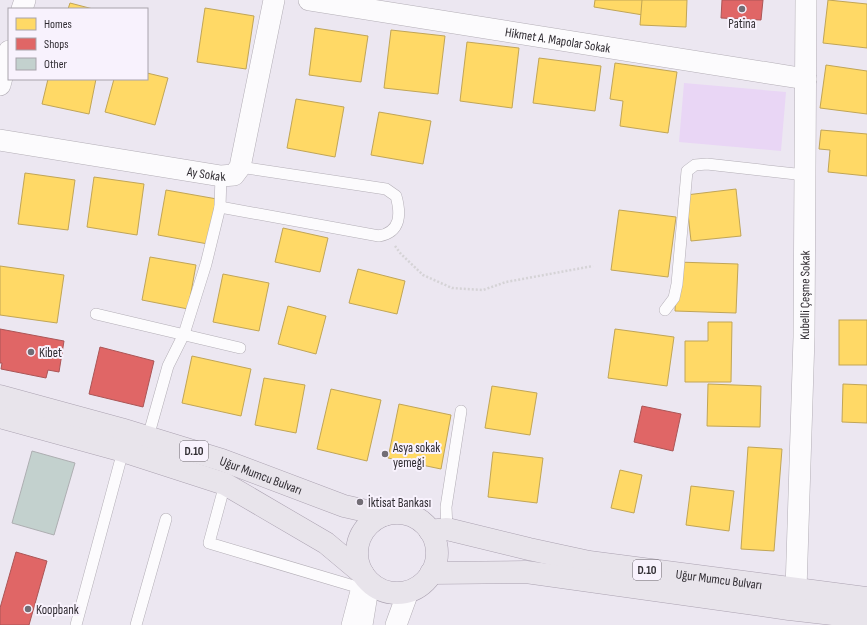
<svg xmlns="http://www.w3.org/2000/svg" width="867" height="625" viewBox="0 0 867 625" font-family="'Sofia Sans Condensed',sans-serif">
  <rect width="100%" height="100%" fill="#ece7f1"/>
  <path fill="#e9d6f5" d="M684,83l102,9 -5,59 -102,-9z"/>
  <g fill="#ffd966" stroke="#c1a556">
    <path d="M595,0h51l-3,15 -49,-8z"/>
    <path d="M642,0h45l-1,27 -46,-2z"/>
    <path d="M828,0l39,4v44l-44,-5z"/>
    <path d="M70,3l23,6h-25z"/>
    <path d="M205,8l49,8 -8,53 -49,-7z"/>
    <path d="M315,28l53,8 -7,46 -52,-7z"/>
    <path d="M391,30l54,6 -7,58 -54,-6z"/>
    <path d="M467,42l52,6 -7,60 -52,-7z"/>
    <path d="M539,58l62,8 -6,45 -62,-8z"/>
    <path d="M615,63l62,9 -9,61 -48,-7 3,-25 -13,-2z"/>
    <path d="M826,65l41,6v43l-47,-6z"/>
    <path d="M147,73l21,5 -13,47 -50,-13 9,-33h33z"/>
    <path d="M48,79h48l-7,35 -47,-10z"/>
    <path d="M296,99l48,8 -9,50 -48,-9z"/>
    <path d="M379,112l52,9 -8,43 -52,-9z"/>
    <path d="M821,130l46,4v42l-39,-4 2,-22 -11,-1z"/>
    <path d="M25,173l50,7 -7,50 -50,-6z"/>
    <path d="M94,177l50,7 -7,51 -50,-8z"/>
    <path d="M736,189l5,47 -50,5 -5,-46z"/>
    <path d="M166,190l51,9 -9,45 -50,-9z"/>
    <path d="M619,210l57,7 -8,60 -57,-7z"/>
    <path d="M283,228l45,10 -8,34 -45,-10z"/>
    <path d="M150,257l46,8 -8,44 -46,-9z"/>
    <path d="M677,262l61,2 -2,49 -61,-2z"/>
    <path d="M0,266l64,9 -7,48 -57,-8z"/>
    <path d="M358,269l47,12 -8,33 -48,-11z"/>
    <path d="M223,274l46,9 -10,48 -46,-9z"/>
    <path d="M288,306l38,10 -10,38 -38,-10z"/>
    <rect x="839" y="320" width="28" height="45"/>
    <path d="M708,322h24l-1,60h-46v-41h23z"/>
    <path d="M615,329l59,8 -7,49 -59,-8z"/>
    <path d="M192,356l59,13 -10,47 -59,-13z"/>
    <path d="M264,378l41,7 -9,48 -41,-8z"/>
    <path d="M708,384l53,2 -1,41 -53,-1z"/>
    <path d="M843,384l24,1v38l-25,-1z"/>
    <path d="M492,386l45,7 -7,42 -45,-7z"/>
    <path d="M331,389l50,11 -14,61 -50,-12z"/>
    <path d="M399,404l52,11 -10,54 -53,-11z"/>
    <path d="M748,447l34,2 -8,102 -33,-2z"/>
    <path d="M493,452l50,6 -6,45 -49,-6z"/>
    <path d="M620,470l22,5 -8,38 -23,-5z"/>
    <path d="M691,486l43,5 -5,40 -43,-6z"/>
  </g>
  <g fill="#e06666" stroke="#ab5556">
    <path d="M722,0h41l-2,20 -40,-2z"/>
    <path d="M0,329l64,12 -5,31 -11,-2 -2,8 -45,-9 1,-6h-2z"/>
    <path d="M100,347l54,14 -11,46 -54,-13z"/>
    <path d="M642,406l39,8 -8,37 -39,-9z"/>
    <path d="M16,552l31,9 -18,64h-29v-17z"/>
  </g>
  <path fill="#c3d1ce" stroke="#adaeb1" d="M32,451l43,12 -21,72 -42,-12z"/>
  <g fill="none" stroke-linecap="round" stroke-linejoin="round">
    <defs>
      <g id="service">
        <path d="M220,207l159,29c22,-4 22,-22 17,-40l-10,-7 -146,-22"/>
        <path d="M665,310l9,-12 3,-14 10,-113 8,-6 12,-1 98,11"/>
        <path d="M96,314l144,34"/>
        <path d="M148,437l20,-71 16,-32 22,-70 14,-57 1,-31"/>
        <path d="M225,484l-16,59 148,44 -10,38"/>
        <path d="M447,529l-1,-22 15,-96"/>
        <path d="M76,625l47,-174"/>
        <path d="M136,625l30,-106"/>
      </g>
      <g id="minor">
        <path id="s1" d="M309,0l497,79"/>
        <path d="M22,9l3,-9"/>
        <path d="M0,85l9,-34"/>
        <path id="s2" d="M0,140l221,36 13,-1 6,-8 34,-167"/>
        <path id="s3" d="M796,590l8,-253 2,-337"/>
        <path d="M362,625l7,-43"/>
        <path d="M396,625l12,-33"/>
      </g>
      <g id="primary">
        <path id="s4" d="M0,396l121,33 101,31 122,46 40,9"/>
        <path d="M0,417l123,34 102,33 101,59 37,31"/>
        <circle cx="397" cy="553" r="40"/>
        <path id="s5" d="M430,531l17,-2 82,20 60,13 278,36"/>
        <path d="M431,573l95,-1 263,37 78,9"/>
      </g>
    </defs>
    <use href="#service" stroke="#b3aeb6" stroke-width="12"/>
    <use href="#minor" stroke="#b3aeb6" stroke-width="22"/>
    <use href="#primary" stroke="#aba2b1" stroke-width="23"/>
    <path stroke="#d5d3d6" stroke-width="2.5" stroke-dasharray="2 2" stroke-linecap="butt" d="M395,246l6,8 22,21 29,13 31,2 23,-8 87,-16"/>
    <use href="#service" stroke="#fcfbfd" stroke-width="11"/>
    <use href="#minor" stroke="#fcfbfd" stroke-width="21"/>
    <use href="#primary" stroke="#e8e4eb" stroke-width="22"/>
  </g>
  <g fill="#726d75" stroke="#f8f2fd" stroke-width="1.5">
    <circle cx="742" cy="9" r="4"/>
    <circle cx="31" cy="352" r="4"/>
    <circle cx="385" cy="454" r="4"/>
    <circle cx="360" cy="502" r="4"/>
    <circle cx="28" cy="609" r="4"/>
  </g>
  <g text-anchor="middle" stroke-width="4" stroke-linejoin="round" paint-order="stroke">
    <g fill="#f8f2fd" stroke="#6c676f" stroke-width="1">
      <rect x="180" y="441" width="28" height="20" rx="3"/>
      <rect x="633" y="560" width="28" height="20" rx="3"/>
    </g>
    <g font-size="12" font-weight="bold" fill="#302c32">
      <text x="194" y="455">D.10</text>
      <text x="647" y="574">D.10</text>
    </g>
    <g font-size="13" fill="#302c32" stroke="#f8f2fd" text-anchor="start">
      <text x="742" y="28" text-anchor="middle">Patina</text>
      <text x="39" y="357">Kibet</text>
      <text x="393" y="452">Asya sokak<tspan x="393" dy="15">yemeği</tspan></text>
      <text x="368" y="507">İktisat Bankası</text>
      <text x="36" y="614">Koopbank</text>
    </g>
    <g font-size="13" fill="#302c32" stroke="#f8f2fd">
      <text dy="5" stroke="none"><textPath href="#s1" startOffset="252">Hikmet A. Mapolar Sokak</textPath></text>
      <text dy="5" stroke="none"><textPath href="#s2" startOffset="209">Ay Sokak</textPath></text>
      <text dy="5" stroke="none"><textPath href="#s3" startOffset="295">Kubelli Çeşme Sokak</textPath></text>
      <text dy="5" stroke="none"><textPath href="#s4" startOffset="273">Uğur Mumcu Bulvarı</textPath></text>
      <text dy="5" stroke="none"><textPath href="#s5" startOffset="294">Uğur Mumcu Bulvarı</textPath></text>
    </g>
  </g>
  <rect x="8" y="8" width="140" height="72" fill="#f8f2fd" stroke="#a8a3ac"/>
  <rect x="16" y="18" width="20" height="12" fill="#ffd966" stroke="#a8a3ac"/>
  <text x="44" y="28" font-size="12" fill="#302c32">Homes</text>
  <rect x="16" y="38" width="20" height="12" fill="#e06666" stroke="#a8a3ac"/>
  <text x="44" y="48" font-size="12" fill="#302c32">Shops</text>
  <rect x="16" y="58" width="20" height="12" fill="#c3d1ce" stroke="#a8a3ac"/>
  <text x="44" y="68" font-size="12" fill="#302c32">Other</text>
</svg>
